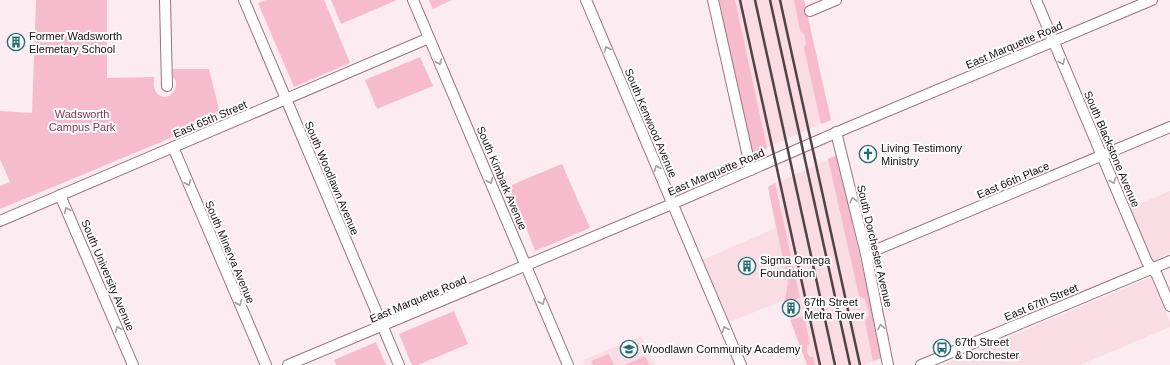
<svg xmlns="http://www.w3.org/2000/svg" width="1170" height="365" viewBox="0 0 1170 365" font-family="Helvetica,sans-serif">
  <rect width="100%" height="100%" fill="#fcebf0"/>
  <g fill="#fadce5">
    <path d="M727,0h75l27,120 -69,31z"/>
    <path d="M836,156l45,202 -17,7h-61l4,-2 -16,-41 -6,-22 -56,22 -27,-62 74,-32 -8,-41z"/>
    <path d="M1170,191v62l-20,9 -22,-53z"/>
    <path d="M1152,277l18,45v5l-90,38h-138z"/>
    <path d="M641,336l13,29h-69l-2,-5z"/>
  </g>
  <g fill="#f6bcce">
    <path d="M36,0h71v78l47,-1c0,4 -1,9 1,13 6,14 23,5 21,-9l-3,-4v-8h36l12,48 -221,92v-23l10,-4 -10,-23v-48l32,2z"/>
    <path d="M266,0h58l26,63 -56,24 -36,-84z"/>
    <path d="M331,0h66l-56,24z"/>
    <path d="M429,0h23l-19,9z"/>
    <path d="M719,0h16l32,148 -14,7z"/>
    <path d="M794,0h10l27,120 -10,4 -17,-76 2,-4 -2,-10 -4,-3z"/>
    <path d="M420,57l13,29 -56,23 -12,-29z"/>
    <path d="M837,155l45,199 -1,4 -8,3 -8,-39 4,-7 -4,-16 -6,-3 -31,-137z"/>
    <path d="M562,164l28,64 -55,23 -9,-24 -19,-40z"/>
    <path d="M775,183l25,115 -14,6 -1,-5 3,-16 -20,-96z"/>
    <path d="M454,311l14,33 -50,21h-6l-13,-31z"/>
    <path d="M804,316l6,28 -3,1v8l3,4h3l2,8h-8l-16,-43 -1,-2z"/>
    <path d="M376,342l10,23h-50l-2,-5z"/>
    <path d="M609,354l5,11h-21l-2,-4z"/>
    <path d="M645,356l4,9h-24z"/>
  </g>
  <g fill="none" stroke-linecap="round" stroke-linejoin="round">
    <defs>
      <g id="minor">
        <path d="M165,0l2,86"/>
        <path d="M244,0l155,365"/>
        <path d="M413,0l155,365"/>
        <path d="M586,0l155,365"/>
        <path d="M713,0l38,170"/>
        <path d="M1036,0l111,262 10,13 13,31"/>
        <path d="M810,11l26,-11"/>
        <path d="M836,132l30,122 22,111"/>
        <path d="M173,147l93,218"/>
        <path d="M60,195l73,170"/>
        <path d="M0,221l429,-183"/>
        <path d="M866,254l304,-127"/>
        <path d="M288,365l384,-161 175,-76 305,-128"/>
        <path d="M921,365l249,-104"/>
      </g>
    </defs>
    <use href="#minor" stroke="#99747f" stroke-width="12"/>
    <use href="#minor" stroke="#fff" stroke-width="10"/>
    <g stroke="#514347" stroke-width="2.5">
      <path d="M740,0l80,365"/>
      <path d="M755,0l80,365"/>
      <path d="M770,0l80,365"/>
      <path d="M780,0l80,365"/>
    </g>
  </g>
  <defs><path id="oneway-chevron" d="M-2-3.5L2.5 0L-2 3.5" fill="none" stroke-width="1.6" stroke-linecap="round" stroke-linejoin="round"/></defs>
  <g stroke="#a39ea0">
    <use href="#oneway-chevron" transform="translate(607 49) rotate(-113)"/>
    <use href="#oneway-chevron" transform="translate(439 62) rotate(67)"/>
    <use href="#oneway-chevron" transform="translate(1062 62) rotate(67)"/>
    <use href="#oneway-chevron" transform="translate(657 168) rotate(-113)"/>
    <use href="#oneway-chevron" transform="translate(490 181) rotate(67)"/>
    <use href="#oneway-chevron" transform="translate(1113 181) rotate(67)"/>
    <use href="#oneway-chevron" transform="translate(188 183) rotate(67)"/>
    <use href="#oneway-chevron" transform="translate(853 200) rotate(-103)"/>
    <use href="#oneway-chevron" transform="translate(67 210) rotate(-113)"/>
    <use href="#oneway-chevron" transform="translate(542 302) rotate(67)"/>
    <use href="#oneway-chevron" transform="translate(239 303) rotate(67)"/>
    <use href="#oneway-chevron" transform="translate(881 327) rotate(-101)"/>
    <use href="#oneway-chevron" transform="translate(118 329) rotate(-113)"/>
    <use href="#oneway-chevron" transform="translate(725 329) rotate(-113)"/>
  </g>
  <defs>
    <symbol id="building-ring" viewBox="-11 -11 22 22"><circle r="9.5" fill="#fdfdfd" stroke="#236c76" stroke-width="1.5"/><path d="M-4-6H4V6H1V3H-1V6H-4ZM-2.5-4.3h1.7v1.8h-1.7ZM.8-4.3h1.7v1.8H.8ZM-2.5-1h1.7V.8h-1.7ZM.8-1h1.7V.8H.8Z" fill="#236c76"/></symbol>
    <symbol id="church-ring" viewBox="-11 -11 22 22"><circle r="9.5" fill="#fdfdfd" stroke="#236c76" stroke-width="1.5"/><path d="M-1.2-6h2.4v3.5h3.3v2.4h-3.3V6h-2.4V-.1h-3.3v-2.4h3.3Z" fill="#236c76"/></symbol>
    <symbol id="bus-ring" viewBox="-11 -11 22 22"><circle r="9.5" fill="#fdfdfd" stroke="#236c76" stroke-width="1.5"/><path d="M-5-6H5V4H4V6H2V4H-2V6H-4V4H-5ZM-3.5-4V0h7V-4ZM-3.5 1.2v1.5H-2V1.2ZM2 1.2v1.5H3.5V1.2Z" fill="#236c76"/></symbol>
    <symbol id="school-ring" viewBox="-11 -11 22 22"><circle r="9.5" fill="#fdfdfd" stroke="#236c76" stroke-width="1.5"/><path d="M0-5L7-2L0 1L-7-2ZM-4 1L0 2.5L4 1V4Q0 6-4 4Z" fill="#236c76"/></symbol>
  </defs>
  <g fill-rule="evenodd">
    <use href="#building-ring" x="6" y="32" width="20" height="20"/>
    <use href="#church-ring" x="858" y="144" width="20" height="20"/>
    <use href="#building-ring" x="737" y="256" width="20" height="20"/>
    <use href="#building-ring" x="781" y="298" width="20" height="20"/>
    <use href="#bus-ring" x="932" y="338" width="20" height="20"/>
    <use href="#school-ring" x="619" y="339" width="20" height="20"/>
  </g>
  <g text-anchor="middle" stroke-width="4" stroke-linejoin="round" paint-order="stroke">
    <g font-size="11" fill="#1a0d11" stroke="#fdfdfd" text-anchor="start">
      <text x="29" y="40">Former Wadsworth<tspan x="29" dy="13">Elemetary School</tspan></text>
      <text x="881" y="152">Living Testimony<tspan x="881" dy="13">Ministry</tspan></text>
      <text x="760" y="264">Sigma Omega<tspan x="760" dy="13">Foundation</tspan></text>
      <text x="804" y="306">67th Street<tspan x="804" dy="13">Metra Tower</tspan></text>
      <text x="955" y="346">67th Street<tspan x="955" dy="13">&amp; Dorchester</tspan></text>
      <text x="642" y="353">Woodlawn Community Academy</text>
    </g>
    <g font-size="11" fill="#1a0d11" stroke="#fdfdfd">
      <text transform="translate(1014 45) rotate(-23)" y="4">East Marquette Road</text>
      <text transform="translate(210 119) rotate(-23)" y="4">East 65th Street</text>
      <text transform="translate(651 123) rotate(67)" y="4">South Kenwood Avenue</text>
      <text transform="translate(1112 149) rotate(67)" y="4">South Blackstone Avenue</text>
      <text transform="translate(716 172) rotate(-23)" y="4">East Marquette Road</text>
      <text transform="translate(332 178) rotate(67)" y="4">South Woodlawn Avenue</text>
      <text transform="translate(502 178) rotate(67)" y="4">South Kimbark Avenue</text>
      <text transform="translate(1013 180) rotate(-23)" y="4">East 66th Place</text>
      <text transform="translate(875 246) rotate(77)" y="4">South Dorchester Avenue</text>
      <text transform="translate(230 252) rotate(67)" y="4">South Minerva Avenue</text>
      <text transform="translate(108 275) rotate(67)" y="4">South University Avenue</text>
      <text transform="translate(418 299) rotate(-23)" y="4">East Marquette Road</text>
      <text transform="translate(1041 302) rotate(-23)" y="4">East 67th Street</text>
    </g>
    <g font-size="11" fill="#883757" stroke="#fdfdfd">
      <text x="82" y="118">Wadsworth<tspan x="82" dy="13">Campus Park</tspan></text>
    </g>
  </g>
</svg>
